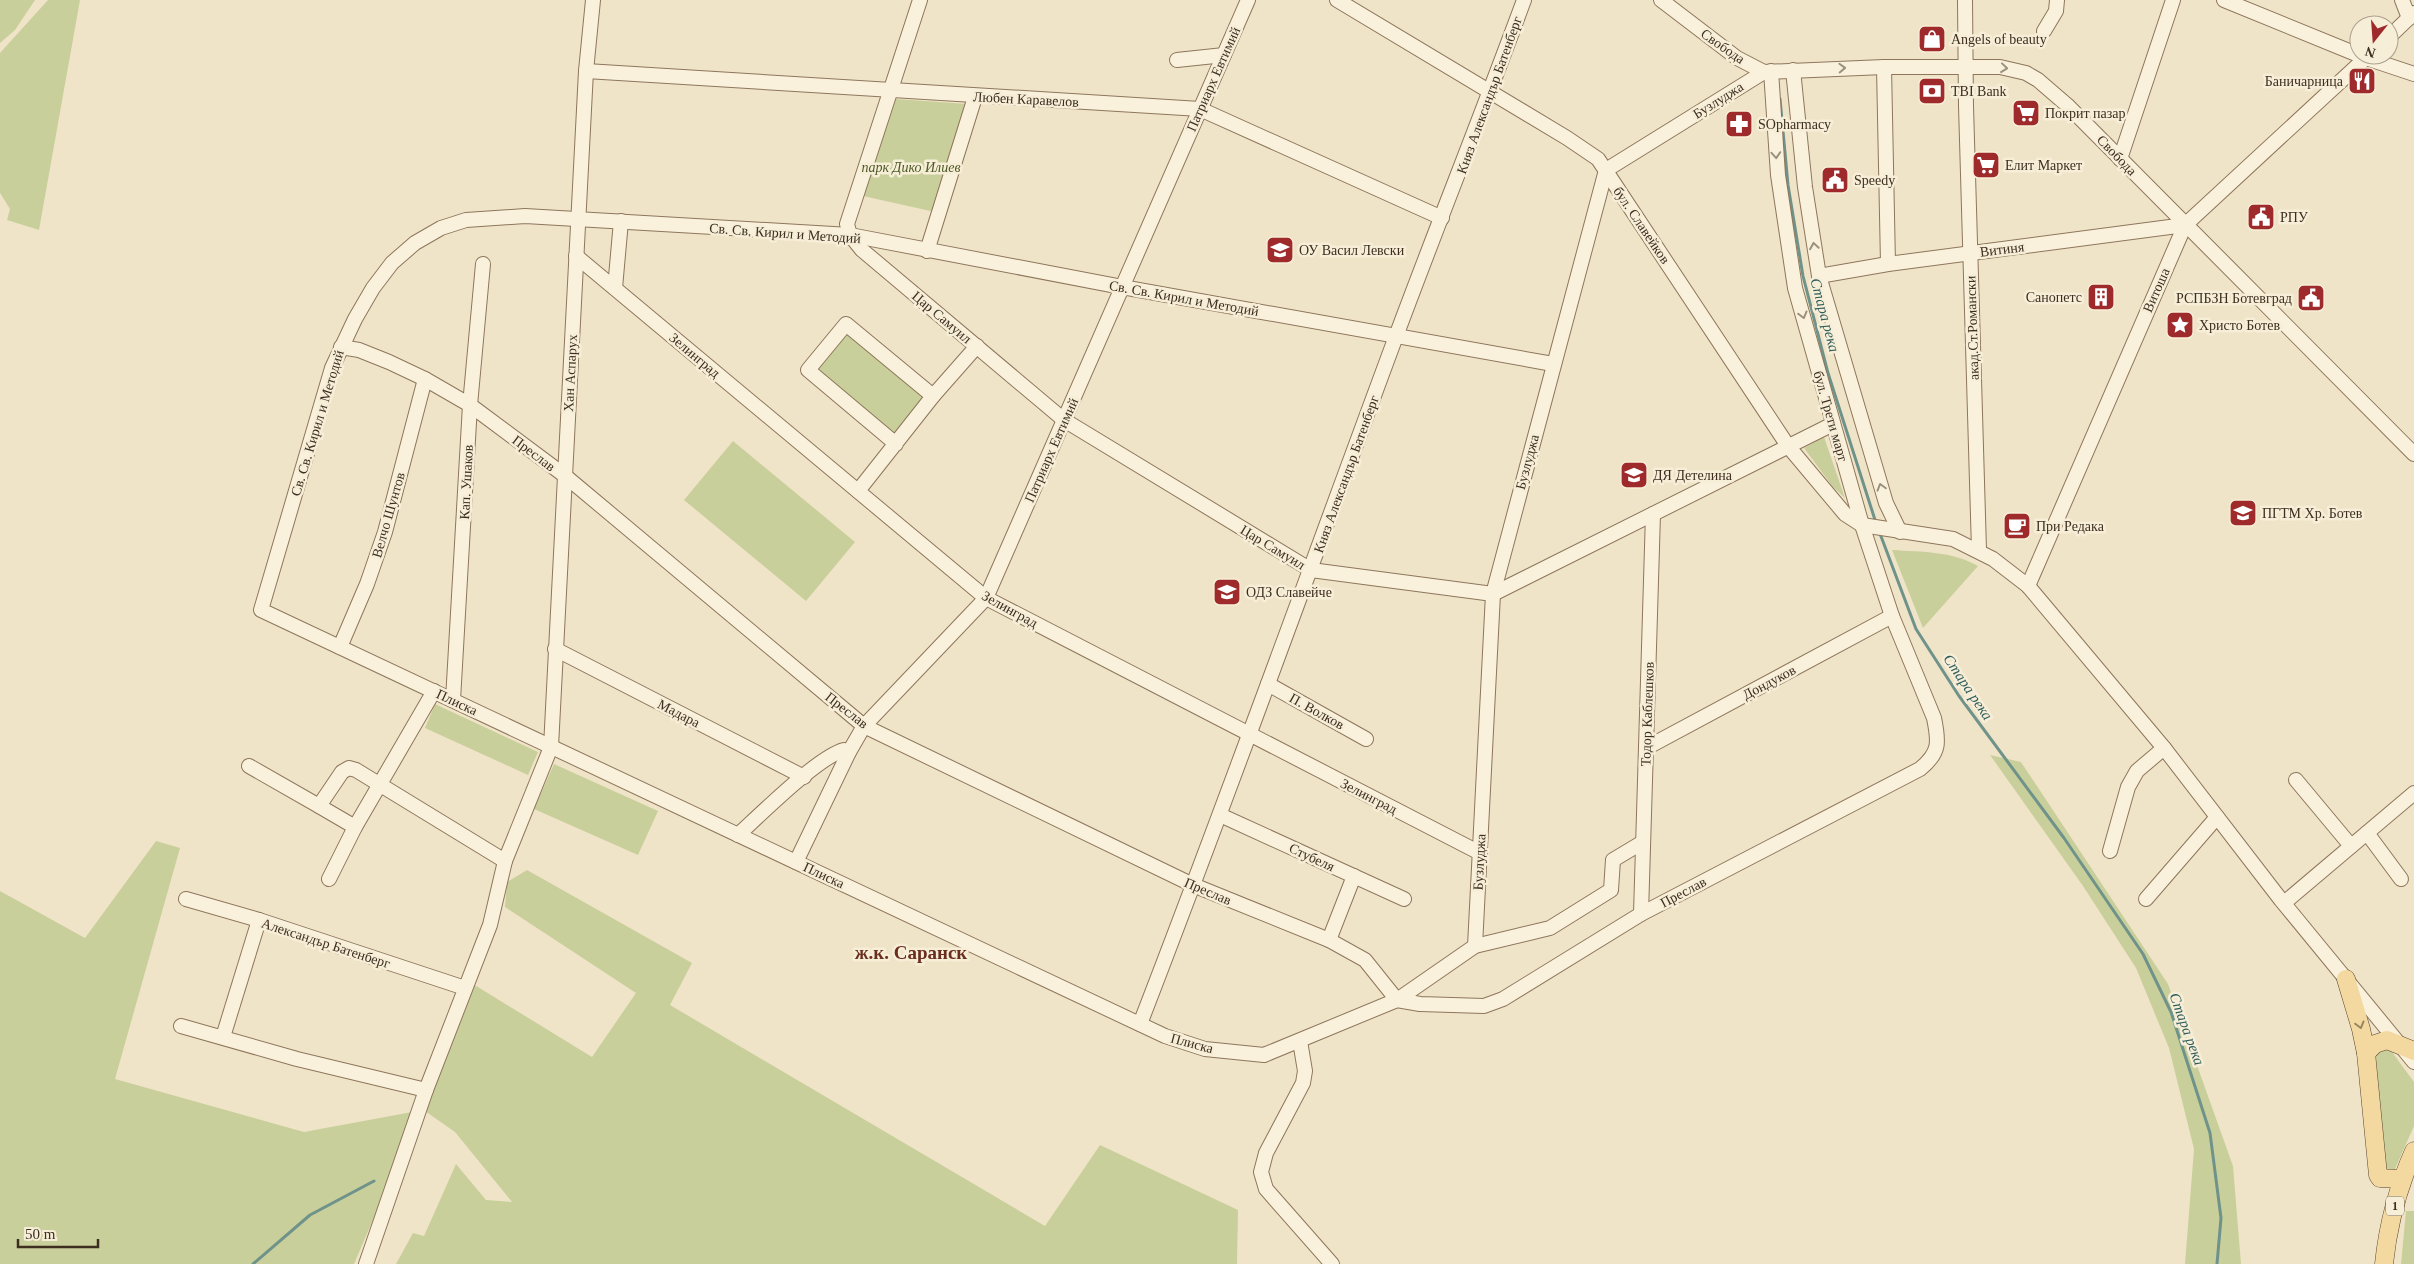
<svg xmlns="http://www.w3.org/2000/svg" width="2414" height="1264" viewBox="0 0 2414 1264" font-family="Georgia,serif">
  <rect width="100%" height="100%" fill="#f0e4c8"/>
  <g fill="#c9cf9b">
    <path d="M0,0h35l-20,30 -15,13z"/>
    <path d="M48,0h32l-41,230 -32,-10 3,-11 -10,-16v-140z"/>
    <path d="M896,99l72,5 -33,108 -72,-16z"/>
    <path d="M848,330l79,68 -32,37 -79,-68z"/>
    <path d="M1824,437l21,61 -12,-11 -29,-39z"/>
    <path d="M733,441l122,101 -49,59 -122,-101z"/>
    <path d="M1892,550c31,2 59,1 86,16l-55,62z"/>
    <path d="M435,704l103,48 -10,23 -103,-47z"/>
    <path d="M1990,755l31,7 147,222 65,182 8,98h-56l9,-115 -25,-101 -33,-80 -53,-82z"/>
    <path d="M554,764l104,47 -20,44 -104,-46z"/>
    <path d="M156,841l24,7 -65,231 189,53 108,-20 -23,70 -35,82h-354v-373l85,47z"/>
    <path d="M527,870l165,93 -22,42 375,221 55,-81 138,65 -1,54h-841l17,-31 11,3 32,-72 30,36 26,2 -57,-70 -30,-21 48,-127 119,73 44,-64 -131,-86 2,-25z"/>
    <path d="M2376,1048h13l25,34v44l-19,43 -6,4 -5,-2 -10,-116z"/>
    <path d="M2406,1211h8v53h-13z"/>
  </g>
  <g fill="none" stroke-linecap="round" stroke-linejoin="round">
    <g stroke="#6f938a" stroke-width="3">
      <path d="M1780,99l8,86 15,91 25,97 48,150"/>
      <path d="M1879,531l37,98 43,67 105,142 79,116 28,58 39,121 11,85 -4,46"/>
      <path d="M253,1264l57,-49 64,-34"/>
    </g>
    <defs>
      <g id="minor">
        <path d="M920,0l-73,224 3,11 12,15 202,170 247,150 182,24 340,-170"/>
        <path d="M1337,0l230,138 31,21 190,287 57,68 17,11 91,14 40,20 35,27 136,162 117,152 133,162"/>
        <path d="M1661,0l76,58 27,14 120,-5h116l26,6 12,7 29,25 347,349"/>
        <path d="M1965,0l1,106 13,444"/>
        <path d="M2224,0l142,58 48,16"/>
        <path d="M2402,0l7,18"/>
        <path d="M2044,31l12,-20 1,-11"/>
        <path d="M2389,37l25,-24"/>
        <path d="M1177,60l47,-5"/>
        <path d="M1884,67l4,197"/>
        <path d="M1793,70l12,117 14,89 67,227 14,29"/>
        <path d="M586,71l614,38 242,109"/>
        <path d="M2120,159l53,-159"/>
        <path d="M927,251l48,-154"/>
        <path d="M576,256l410,342 494,255"/>
        <path d="M1819,276l69,-12 297,-39"/>
        <path d="M615,288l6,-67"/>
        <path d="M341,347l18,3 30,12 36,17 45,26 94,70 300,251 329,159 136,55 36,20 32,40"/>
        <path d="M1553,364l-431,-77 -272,-52 -325,-19 -59,4 -25,8 -26,15 -23,20 -19,25 -18,31 -23,49 -71,242 904,426 40,13 59,6 133,-55 78,-54 75,-18 61,-38 2,-30 30,-18"/>
        <path d="M933,396l44,-50"/>
        <path d="M858,491l75,-95 -87,-72 -38,46 88,74"/>
        <path d="M2028,586l157,-361 184,-170"/>
        <path d="M340,647l27,-63 18,-52 40,-153"/>
        <path d="M555,649l249,128"/>
        <path d="M1268,684l98,55"/>
        <path d="M453,700l17,-295 13,-141"/>
        <path d="M1646,748l246,-132"/>
        <path d="M249,766l70,40 23,-34 7,-4 7,2 149,91"/>
        <path d="M2296,780l55,66"/>
        <path d="M319,806l36,21"/>
        <path d="M1220,815l184,84"/>
        <path d="M2367,833l34,46"/>
        <path d="M738,835c23,-21 80,-78 106,-85l5,2"/>
        <path d="M2110,851l18,-64 9,-16 27,-23"/>
        <path d="M796,862l53,-110 15,-26 122,-128 262,-598"/>
        <path d="M329,879l26,-52 79,-136"/>
        <path d="M186,899l73,21 206,68"/>
        <path d="M2146,899l71,-82"/>
        <path d="M2284,903l130,-110"/>
        <path d="M1641,914l12,-400"/>
        <path d="M1329,940l25,-64"/>
        <path d="M1475,946l18,-352 113,-424 158,-98"/>
        <path d="M1397,1000l23,4 64,2 19,-7 138,-85 279,-145c20,-16 19,-27 14,-51l-42,-102 -30,-91 -67,-237 -17,-113 -7,-104"/>
        <path d="M1140,1024c88,-227 170,-456 255,-685 42,-113 87,-225 129,-339"/>
        <path d="M181,1026l116,33 129,31"/>
        <path d="M223,1037l36,-117"/>
        <path d="M1300,1041l5,30 -2,12 -37,70 -5,19 5,17 66,75"/>
        <path d="M366,1264l60,-174 64,-165 15,-64 46,-114 35,-676 7,-71"/>
      </g>
      <g id="major">
        <path d="M2346,979l15,50 5,24 12,122 2,3 21,1"/>
        <path d="M2366,1053l9,-9 12,-4 27,11"/>
        <path d="M2384,1264c4,-39 14,-77 30,-113"/>
      </g>
    </defs>
    <use href="#minor" stroke="#8d765c" stroke-width="16"/>
    <use href="#major" stroke="#5b4430" stroke-width="19"/>
    <use href="#minor" stroke="#faf1dc" stroke-width="14"/>
    <use href="#major" stroke="#f3d9a0" stroke-width="18"/>
  </g>
  <defs><path id="oneway-chevron" d="M-2-3.5L2.5 0L-2 3.5" fill="none" stroke-width="1.6" stroke-linecap="round" stroke-linejoin="round" transform="scale(1.25)"/></defs>
  <g stroke="#9c907e">
    <use href="#oneway-chevron" transform="translate(1842 68) rotate(-2)"/>
    <use href="#oneway-chevron" transform="translate(2004 68) rotate(6)"/>
    <use href="#oneway-chevron" transform="translate(1776 155) rotate(86)"/>
    <use href="#oneway-chevron" transform="translate(1814 246) rotate(-99)"/>
    <use href="#oneway-chevron" transform="translate(1803 315) rotate(75)"/>
    <use href="#oneway-chevron" transform="translate(1881 487) rotate(-106)"/>
  </g>
  <use stroke="#988460" href="#oneway-chevron" transform="translate(2360 1025) rotate(75)"/>
  <defs>
    <symbol id="shop-square" viewBox="-11 -11 22 22"><rect x="-9" y="-9" width="18" height="18" rx="4" fill="#9e2a2b" stroke="#f7eed8"/><path d="M-5-2.5h2.3a2.7 3.5 0 0 1 5.4 0H5L5.5 6h-11ZM-1.5-2.5h3a1.5 2.3 0 0 0-3 0Z" fill="#fff"/></symbol>
    <symbol id="restaurant-square" viewBox="-11 -11 22 22"><rect x="-9" y="-9" width="18" height="18" rx="4" fill="#9e2a2b" stroke="#f7eed8"/><path d="M-5-6h1v4h1v-4h1v4h1v-4h1v5L-1.5 .5V6h-2V.5L-5-1ZM5-6V6H3V1.5H1.5Q1.5-4 5-6Z" fill="#fff"/></symbol>
    <symbol id="bank-square" viewBox="-11 -11 22 22"><rect x="-9" y="-9" width="18" height="18" rx="4" fill="#9e2a2b" stroke="#f7eed8"/><path d="M-6-4H6V4H-6ZM0-2.3a2.3 2.3 0 1 0 0 4.6a2.3 2.3 0 1 0 0-4.6Z" fill="#fff"/></symbol>
    <symbol id="supermarket-square" viewBox="-11 -11 22 22"><rect x="-9" y="-9" width="18" height="18" rx="4" fill="#9e2a2b" stroke="#f7eed8"/><path d="M-6-5.5h2.5l.6 2H6L4.5 2H-2.5L-4.4-4H-6ZM-1.5 3.2a1.3 1.3 0 1 0 .1 0ZM3 3.2a1.3 1.3 0 1 0 .1 0Z" fill="#fff"/></symbol>
    <symbol id="pharmacy-square" viewBox="-11 -11 22 22"><rect x="-9" y="-9" width="18" height="18" rx="4" fill="#9e2a2b" stroke="#f7eed8"/><path d="M-2-6h4v4h4v4h-4v4h-4v-4h-4v-4h4Z" fill="#fff"/></symbol>
    <symbol id="civic-square" viewBox="-11 -11 22 22"><rect x="-9" y="-9" width="18" height="18" rx="4" fill="#9e2a2b" stroke="#f7eed8"/><path d="M-.6-6.5H3V-4.5H.6V-3L4-1V1h2V6H-6V1h2V-1L-.6-3ZM-1.2 2.5V6h2.4V2.5Z" fill="#fff"/></symbol>
    <symbol id="school-square" viewBox="-11 -11 22 22"><rect x="-9" y="-9" width="18" height="18" rx="4" fill="#9e2a2b" stroke="#f7eed8"/><path d="M0-5L7-2L0 1L-7-2ZM-4 1L0 2.5L4 1V4Q0 6-4 4Z" fill="#fff"/></symbol>
    <symbol id="building-square" viewBox="-11 -11 22 22"><rect x="-9" y="-9" width="18" height="18" rx="4" fill="#9e2a2b" stroke="#f7eed8"/><path d="M-4-6H4V6H1V3H-1V6H-4ZM-2.5-4.3h1.7v1.8h-1.7ZM.8-4.3h1.7v1.8H.8ZM-2.5-1h1.7V.8h-1.7ZM.8-1h1.7V.8H.8Z" fill="#fff"/></symbol>
    <symbol id="sight-square" viewBox="-11 -11 22 22"><rect x="-9" y="-9" width="18" height="18" rx="4" fill="#9e2a2b" stroke="#f7eed8"/><path d="M0-6L1.8-2.2L6-1.7L2.9 1.2L3.7 5.4L0 3.3L-3.7 5.4L-2.9 1.2L-6-1.7L-1.8-2.2Z" fill="#fff"/></symbol>
    <symbol id="cafe-square" viewBox="-11 -11 22 22"><rect x="-9" y="-9" width="18" height="18" rx="4" fill="#9e2a2b" stroke="#f7eed8"/><path d="M-5.5-4.5H6V0H3Q3 3.5 0 3.5H-2.5Q-5.5 3.5-5.5 0ZM3-3.2v2h1.7v-2ZM-6 4.5H4V6H-6Z" fill="#fff"/></symbol>
  </defs>
  <g fill-rule="evenodd">
    <use href="#shop-square" x="1916" y="23" width="32" height="32"/>
    <use href="#restaurant-square" x="2346" y="65" width="32" height="32"/>
    <use href="#bank-square" x="1916" y="75" width="32" height="32"/>
    <use href="#supermarket-square" x="2010" y="97" width="32" height="32"/>
    <use href="#pharmacy-square" x="1723" y="108" width="32" height="32"/>
    <use href="#supermarket-square" x="1970" y="149" width="32" height="32"/>
    <use href="#civic-square" x="1819" y="164" width="32" height="32"/>
    <use href="#civic-square" x="2245" y="201" width="32" height="32"/>
    <use href="#school-square" x="1264" y="234" width="32" height="32"/>
    <use href="#building-square" x="2085" y="281" width="32" height="32"/>
    <use href="#civic-square" x="2295" y="282" width="32" height="32"/>
    <use href="#sight-square" x="2164" y="309" width="32" height="32"/>
    <use href="#school-square" x="1618" y="459" width="32" height="32"/>
    <use href="#school-square" x="2227" y="497" width="32" height="32"/>
    <use href="#cafe-square" x="2001" y="510" width="32" height="32"/>
    <use href="#school-square" x="1211" y="576" width="32" height="32"/>
  </g>
  <g text-anchor="middle" stroke-width="5" stroke-linejoin="round" paint-order="stroke">
    <rect fill="#f7eed8" stroke="#756857" stroke-width="1" x="2386" y="1196.5" width="18" height="19" rx="4"/>
    <g font-size="12" font-weight="bold" fill="#3d2e20">
      <text x="2395" y="1210">1</text>
    </g>
    <g font-size="14" fill="#3d2e20" stroke="#f7eed8" text-anchor="start">
      <text x="1951" y="44">Angels of beauty</text>
      <text x="2343" y="86" text-anchor="end">Баничарница</text>
      <text x="1951" y="96">TBI Bank</text>
      <text x="2045" y="118">Покрит пазар</text>
      <text x="1758" y="129">SOpharmacy</text>
      <text x="2005" y="170">Елит Маркет</text>
      <text x="1854" y="185">Speedy</text>
      <text x="2280" y="222">РПУ</text>
      <text x="1299" y="255">ОУ Васил Левски</text>
      <text x="2082" y="302" text-anchor="end">Санопетс</text>
      <text x="2292" y="303" text-anchor="end">РСПБЗН Ботевград</text>
      <text x="2199" y="330">Христо Ботев</text>
      <text x="1653" y="480">ДЯ Детелина</text>
      <text x="2262" y="518">ПГТМ Хр. Ботев</text>
      <text x="2036" y="531">При Редака</text>
      <text x="1246" y="597">ОДЗ Славейче</text>
    </g>
    <g font-size="14" fill="#3d2e20" stroke="#f7eed8">
      <text transform="translate(1723 46) rotate(35)" y="5">Свобода</text>
      <text transform="translate(1213 79) rotate(-66)" y="5">Патриарх Евтимий</text>
      <text transform="translate(1489 95) rotate(-70)" y="5">Княз Александър Батенберг</text>
      <text transform="translate(1026 99) rotate(3)" y="5">Любен Каравелов</text>
      <text transform="translate(1718 100) rotate(-32)" y="5">Бузлуджа</text>
      <text transform="translate(2117 155) rotate(46)" y="5">Свобода</text>
      <text transform="translate(1642 225) rotate(56)" y="5">бул. Славейков</text>
      <text transform="translate(785 233) rotate(4)" y="5">Св. Св. Кирил и Методий</text>
      <text transform="translate(2002 249) rotate(-7)" y="5">Витиня</text>
      <text transform="translate(2156 290) rotate(-66)" y="5">Витоша</text>
      <text transform="translate(1184 298) rotate(10)" y="5">Св. Св. Кирил и Методий</text>
      <text transform="translate(942 317) rotate(40)" y="5">Цар Самуил</text>
      <text transform="translate(1972 328) rotate(-92)" y="5">акад.Ст.Романски</text>
      <text transform="translate(695 355) rotate(40)" y="5">Зелинград</text>
      <text transform="translate(570 373) rotate(-87)" y="5">Хан Аспарух</text>
      <text transform="translate(1831 416) rotate(74)" y="5">бул. Трети март</text>
      <text transform="translate(317 423) rotate(-73)" y="5">Св. Св. Кирил и Методий</text>
      <text transform="translate(1051 450) rotate(-66)" y="5">Патриарх Евтимий</text>
      <text transform="translate(534 453) rotate(37)" y="5">Преслав</text>
      <text transform="translate(1527 462) rotate(-75)" y="5">Бузлуджа</text>
      <text transform="translate(1346 474) rotate(-70)" y="5">Княз Александър Батенберг</text>
      <text transform="translate(466 482) rotate(-87)" y="5">Кап. Ушаков</text>
      <text transform="translate(388 515) rotate(-74)" y="5">Велчо Шунтов</text>
      <text transform="translate(1273 547) rotate(31)" y="5">Цар Самуил</text>
      <text transform="translate(1010 609) rotate(29)" y="5">Зелинград</text>
      <text transform="translate(1769 682) rotate(-28)" y="5">Дондуков</text>
      <text transform="translate(457 702) rotate(25)" y="5">Плиска</text>
      <text transform="translate(847 710) rotate(38)" y="5">Преслав</text>
      <text transform="translate(1317 711) rotate(29)" y="5">П. Волков</text>
      <text transform="translate(679 713) rotate(27)" y="5">Мадара</text>
      <text transform="translate(1647 714) rotate(-88)" y="5">Тодор Каблешков</text>
      <text transform="translate(1369 796) rotate(27)" y="5">Зелинград</text>
      <text transform="translate(1312 857) rotate(25)" y="5">Стубеля</text>
      <text transform="translate(1479 862) rotate(-87)" y="5">Бузлуджа</text>
      <text transform="translate(824 875) rotate(25)" y="5">Плиска</text>
      <text transform="translate(1208 891) rotate(23)" y="5">Преслав</text>
      <text transform="translate(1683 892) rotate(-28)" y="5">Преслав</text>
      <text transform="translate(326 943) rotate(18)" y="5">Александър Батенберг</text>
      <text transform="translate(1192 1043) rotate(15)" y="5">Плиска</text>
    </g>
    <g font-size="14" font-style="italic" fill="#4d5a26" stroke="#f7eed8">
      <text x="911" y="172">парк Дико Илиев</text>
    </g>
    <g font-size="15" font-style="italic" fill="#2f5d5a" stroke="#f7eed8">
      <text transform="translate(1825 315) rotate(75)" y="5">Стара река</text>
      <text transform="translate(1968 687) rotate(56)" y="5">Стара река</text>
      <text transform="translate(2187 1029) rotate(70)" y="5">Стара река</text>
    </g>
    <g font-size="19" font-weight="bold" fill="#6b2e1e" stroke="#f7eed8">
      <text x="911" y="959">ж.к. Саранск</text>
    </g>
  </g>
  <g transform="translate(2374 40) rotate(197)"><circle r="24" fill="#f7eed8" stroke="#ada18e"/>
  <path d="M0-4L9 19L0 12L-9 19Z" fill="#9e2a2b"/>
  <text y="-8" font-size="14" font-weight="bold" text-anchor="middle" fill="#3d2e20">N</text>
  </g>
  <path d="M18 1239v8h80v-8" fill="none" stroke="#3d2e20" stroke-width="2.5"/>
  <text x="25" y="1239" font-size="15" fill="#3d2e20" stroke="#f7eed8" stroke-width="4" paint-order="stroke">50 m</text>
</svg>
